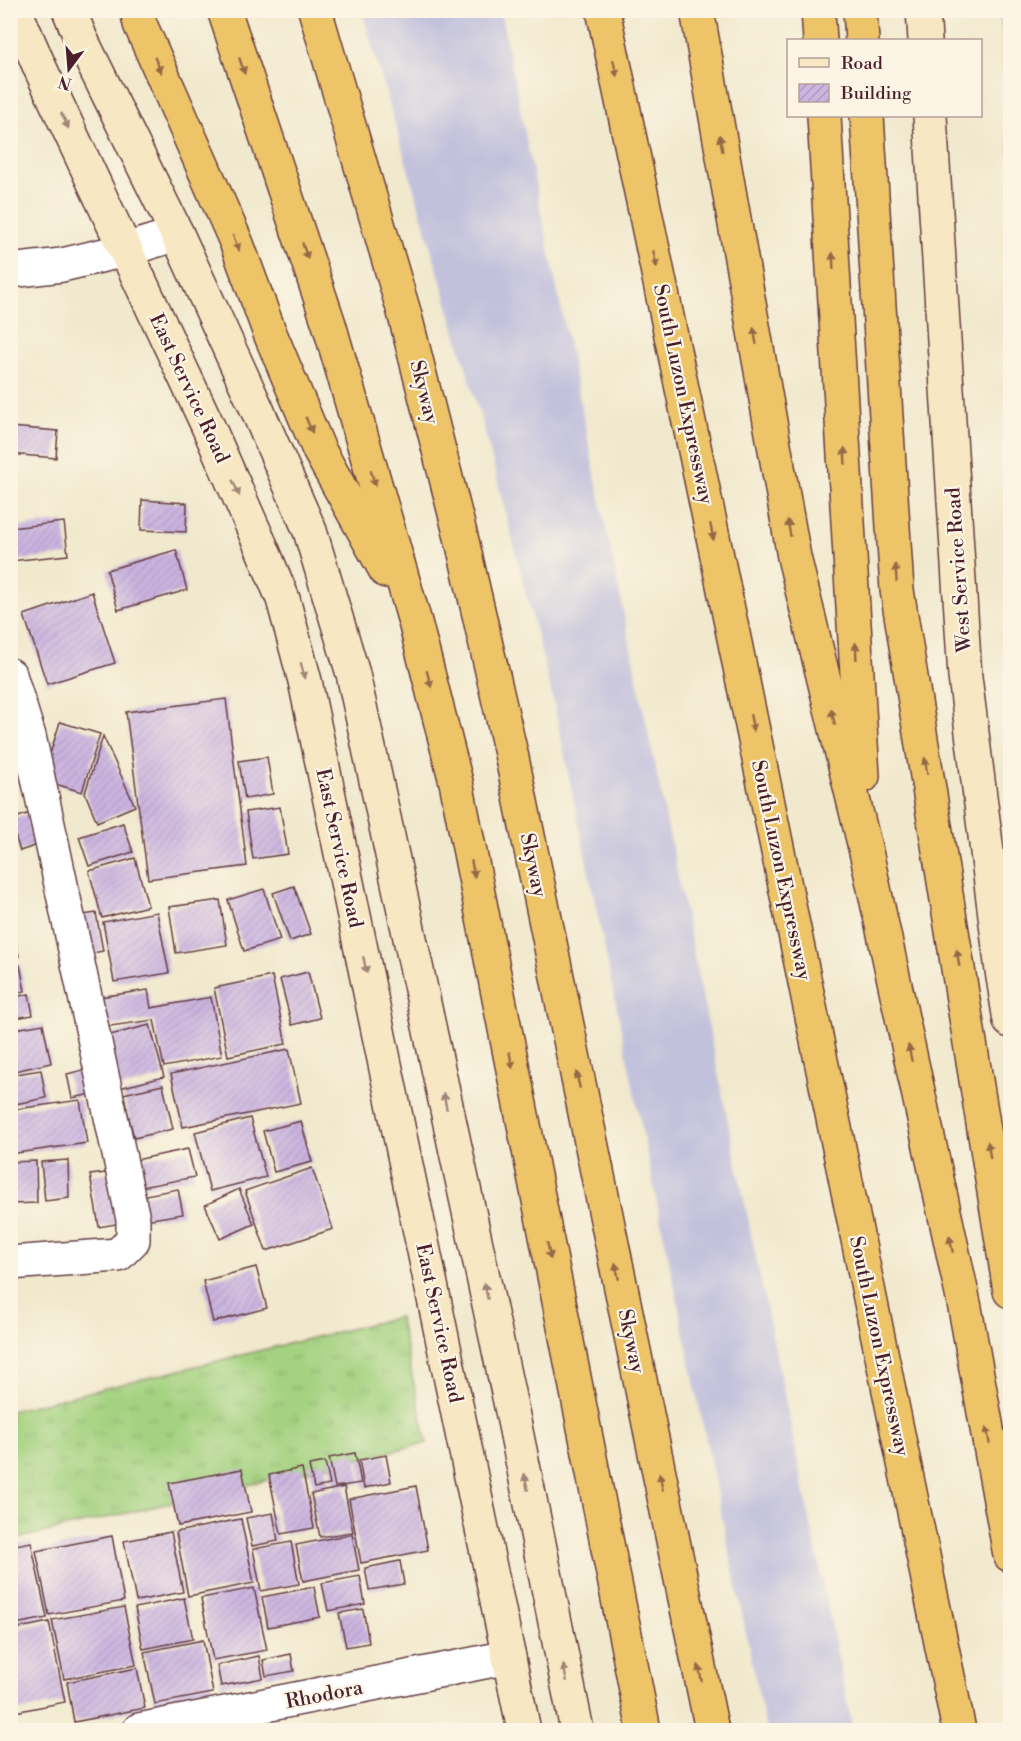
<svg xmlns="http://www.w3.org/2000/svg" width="1021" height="1741" viewBox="0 0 1021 1741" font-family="'Libre Bodoni',serif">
  <defs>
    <pattern id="grass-tufts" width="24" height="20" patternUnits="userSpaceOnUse" patternTransform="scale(1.5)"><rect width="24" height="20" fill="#a4d280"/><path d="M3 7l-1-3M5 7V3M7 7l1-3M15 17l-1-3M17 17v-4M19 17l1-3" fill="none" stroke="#8fb46f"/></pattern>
    <pattern id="building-hatch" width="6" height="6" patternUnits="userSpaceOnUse" patternTransform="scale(1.5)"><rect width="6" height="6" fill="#cbb4e0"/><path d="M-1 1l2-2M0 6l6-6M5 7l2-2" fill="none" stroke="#b09ac0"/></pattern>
  </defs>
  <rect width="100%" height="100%" fill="#fcf5e5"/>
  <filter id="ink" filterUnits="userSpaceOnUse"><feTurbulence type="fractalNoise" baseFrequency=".0167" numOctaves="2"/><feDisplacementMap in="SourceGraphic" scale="12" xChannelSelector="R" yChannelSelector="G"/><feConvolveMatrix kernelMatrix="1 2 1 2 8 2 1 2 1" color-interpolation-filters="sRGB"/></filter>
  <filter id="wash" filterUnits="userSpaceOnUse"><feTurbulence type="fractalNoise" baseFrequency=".008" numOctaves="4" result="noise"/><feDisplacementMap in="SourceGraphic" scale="24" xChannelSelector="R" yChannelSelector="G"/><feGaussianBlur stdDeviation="1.35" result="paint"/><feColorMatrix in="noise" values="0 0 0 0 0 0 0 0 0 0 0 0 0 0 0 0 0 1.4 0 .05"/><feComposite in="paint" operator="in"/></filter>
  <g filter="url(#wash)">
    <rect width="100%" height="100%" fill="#f1e9cd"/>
    <path fill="#c2c1dc" d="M362,11h138l353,1719h-87l-213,-1031 -65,-256z"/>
    <g fill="url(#grass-tufts)" stroke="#777856" stroke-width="1.5">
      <path d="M1001,11h9v144l-1,-55z"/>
      <path d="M399,1317l28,126 -416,97 -1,-129z"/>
    </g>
    <g id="blocks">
      <g fill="url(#building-hatch)">
        <path d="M10,427l48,4 -2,27 -46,-4z"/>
        <path d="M142,500l45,3 -1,29 -45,-2z"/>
        <path d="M64,522l4,33 -58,6v-33z"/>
        <path d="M176,550l11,40 -69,20 -11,-40z"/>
        <path d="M92,592l23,71 -68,21 -23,-69z"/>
        <path d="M226,699l21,167 -99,13 -22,-167z"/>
        <path d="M60,722l40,12 -18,58 -40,-12z"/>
        <path d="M10,735l13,4 6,11 -19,34z"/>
        <path d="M103,736l32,70 -38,16 -12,-29z"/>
        <path d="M267,757l6,37 -28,5 -6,-38z"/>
        <path d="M280,807l8,47 -35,5 -7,-47z"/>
        <path d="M32,812l11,31 -23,8 -10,-31z"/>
        <path d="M123,823l10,29 -44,14 -10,-29z"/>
        <path d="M135,858l13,48 -46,12 -13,-47z"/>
        <path d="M294,886l17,48 -21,7 -17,-48z"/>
        <path d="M264,889l16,51 -36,11 -16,-51z"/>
        <path d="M220,900l7,45 -51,8 -7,-46z"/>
        <path d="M157,912l12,61 -55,9 -11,-60z"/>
        <path d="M96,913l7,38 -20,4 -7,-39z"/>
        <path d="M11,923l8,33 -9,2v-34z"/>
        <path d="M20,965l5,26 -15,3v-27z"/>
        <path d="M308,972l12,46 -28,7 -12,-46z"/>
        <path d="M272,976l14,68 -58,12 -14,-68z"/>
        <path d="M148,990l3,18 60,-11 11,59 -58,11 -10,-47 -51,7 -4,-30z"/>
        <path d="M29,994l4,21 -23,4v-21z"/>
        <path d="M43,1024l8,39 -41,9v-42z"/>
        <path d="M150,1025l14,52 -53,13 -13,-52z"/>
        <path d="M289,1049l12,54 -118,24 -12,-53z"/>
        <path d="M87,1069l5,25 -20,4 -5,-24z"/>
        <path d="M41,1070l5,28 -36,7v-30z"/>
        <path d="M163,1085l10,44 -39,9 -11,-44z"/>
        <path d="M80,1100l7,43 -77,11v-44z"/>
        <path d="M250,1118l16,59 -56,14 -15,-59z"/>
        <path d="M301,1121l11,41 -38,10 -11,-41z"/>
        <path d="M188,1149l7,28 -59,11 -5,-27z"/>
        <path d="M68,1160l1,38 -24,3 -4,-39z"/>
        <path d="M36,1161l1,42 -27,1v-42z"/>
        <path d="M312,1168l21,61 -67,22 -21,-60z"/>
        <path d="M114,1172l8,51 -23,4 -9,-52z"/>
        <path d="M178,1189l5,25 -38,6 -5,-24z"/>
        <path d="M239,1189l15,35 -34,15 -15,-34z"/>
        <path d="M256,1267l11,41 -54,14 -10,-41z"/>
        <path d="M355,1453l6,30 -26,4 -6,-29z"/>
        <path d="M386,1455l5,27 -27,6 -5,-28z"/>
        <path d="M325,1462l5,23 -16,3 -5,-23z"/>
        <path d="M302,1468l12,60 -33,6 -12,-59z"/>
        <path d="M242,1469l9,43 -73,14 -9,-43z"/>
        <path d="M416,1486l12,64 -67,13 -12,-64z"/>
        <path d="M344,1487l9,45 -33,5 -9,-43z"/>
        <path d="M273,1513l5,28 -26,5 -6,-28z"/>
        <path d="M241,1519l13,64 -66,13 -12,-64z"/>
        <path d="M171,1532l12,60 -47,9 -12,-60z"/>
        <path d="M352,1534l7,36 -56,11 -7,-36z"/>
        <path d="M112,1536l12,65 -75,14 -13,-64z"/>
        <path d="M31,1542l16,76 -37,7v-79z"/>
        <path d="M291,1542l8,42 -38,7 -8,-42z"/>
        <path d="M400,1561l4,23 -35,6 -4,-22z"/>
        <path d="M360,1576l5,28 -37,7 -6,-28z"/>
        <path d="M314,1587l6,30 -52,10 -6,-30z"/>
        <path d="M254,1588l13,62 -54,10 -12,-62z"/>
        <path d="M184,1598l9,41 -50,10 -8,-41z"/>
        <path d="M124,1607l12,58 -72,14 -12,-59z"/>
        <path d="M363,1609l6,34 -23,4 -7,-34z"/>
        <path d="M49,1622l16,80 -55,11v-83z"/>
        <path d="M203,1640l10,53 -58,11 -11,-52z"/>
        <path d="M291,1654l3,17 -28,5 -3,-16z"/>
        <path d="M259,1656l4,22 -42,8 -4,-21z"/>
        <path d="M137,1668l8,40 -71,14 -7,-40z"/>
      </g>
    </g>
  </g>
  <g filter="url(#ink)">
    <use href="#blocks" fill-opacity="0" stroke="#633d43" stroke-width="1.5"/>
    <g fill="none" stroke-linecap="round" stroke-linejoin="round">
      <defs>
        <g id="street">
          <path d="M10,271l52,-6 63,-15 52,-16"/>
          <path d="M10,675l19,61 104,483v21l-15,15 -108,8"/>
          <path d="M139,1730l370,-73"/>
        </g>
        <g id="secondary">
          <path d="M15,10l26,60 166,354 54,122 22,53 22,82 219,1049"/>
          <path d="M69,10l12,29 96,195 79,173 54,124 43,143 159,737 65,319"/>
          <path d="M923,10l2,30"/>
          <path d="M930,116l35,561 37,294 8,50"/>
        </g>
        <g id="highway">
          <path d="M137,10l3,14 97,220 32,87 50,119 67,121"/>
          <path d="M224,10l105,314 86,298 41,160 188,948"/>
          <path d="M315,10l89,302 59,233 49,213 200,972"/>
          <path d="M603,10l119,570 237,1150"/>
          <path d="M697,10l97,547 73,299 98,452 45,247"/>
          <path d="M818,10l2,30"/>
          <path d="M860,10l2,30"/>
          <path d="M824,116l39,660"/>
          <path d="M867,116l30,474 113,701"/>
        </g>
      </defs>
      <use href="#street" stroke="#633d43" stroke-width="36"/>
      <use href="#secondary" stroke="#633d43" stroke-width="36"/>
      <use href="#highway" stroke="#633d43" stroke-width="36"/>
      <use href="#street" stroke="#fff" stroke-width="33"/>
      <use href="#secondary" stroke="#f8e7c3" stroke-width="33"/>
      <use href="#highway" stroke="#eec469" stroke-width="33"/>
    </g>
    <defs><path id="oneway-solid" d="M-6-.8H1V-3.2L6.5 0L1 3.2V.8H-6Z" transform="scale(1.5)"/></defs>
    <g fill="#946947">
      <use href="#oneway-solid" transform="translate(158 65) rotate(66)"/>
      <use href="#oneway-solid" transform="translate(242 66) rotate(71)"/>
      <use href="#oneway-solid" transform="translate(615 68) rotate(78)"/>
      <use href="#oneway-solid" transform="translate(721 143) rotate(-100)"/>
      <use href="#oneway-solid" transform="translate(236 243) rotate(68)"/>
      <use href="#oneway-solid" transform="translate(305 251) rotate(72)"/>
      <use href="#oneway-solid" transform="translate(655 259) rotate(78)"/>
      <use href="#oneway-solid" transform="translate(833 261) rotate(-93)"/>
      <use href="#oneway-solid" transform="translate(755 336) rotate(-100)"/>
      <use href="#oneway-solid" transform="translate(309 425) rotate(67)"/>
      <use href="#oneway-solid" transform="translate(845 456) rotate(-93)"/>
      <use href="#oneway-solid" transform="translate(373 478) rotate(74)"/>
      <use href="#oneway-solid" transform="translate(789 528) rotate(-100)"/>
      <use href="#oneway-solid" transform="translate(712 532) rotate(78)"/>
      <use href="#oneway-solid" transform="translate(896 573) rotate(-94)"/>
      <use href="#oneway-solid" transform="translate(856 651) rotate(-93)"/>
      <use href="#oneway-solid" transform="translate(429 679) rotate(75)"/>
      <use href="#oneway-solid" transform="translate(833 717) rotate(-104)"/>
      <use href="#oneway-solid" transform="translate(752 723) rotate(78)"/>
      <use href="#oneway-solid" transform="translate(926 766) rotate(-99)"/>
      <use href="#oneway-solid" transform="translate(473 869) rotate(79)"/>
      <use href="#oneway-solid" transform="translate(958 958) rotate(-99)"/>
      <use href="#oneway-solid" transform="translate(910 1053) rotate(-102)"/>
      <use href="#oneway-solid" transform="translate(511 1060) rotate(79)"/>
      <use href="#oneway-solid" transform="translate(578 1080) rotate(-102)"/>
      <use href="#oneway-solid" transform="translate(989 1150) rotate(-99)"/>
      <use href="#oneway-solid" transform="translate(951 1244) rotate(-102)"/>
      <use href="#oneway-solid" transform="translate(549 1251) rotate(79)"/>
      <use href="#oneway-solid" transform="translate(617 1271) rotate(-102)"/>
      <use href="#oneway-solid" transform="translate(988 1435) rotate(-100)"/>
      <use href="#oneway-solid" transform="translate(661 1482) rotate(-102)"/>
      <use href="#oneway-solid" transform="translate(700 1673) rotate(-102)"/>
    </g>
    <g fill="#a18377">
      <use href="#oneway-solid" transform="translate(65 121) rotate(65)"/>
      <use href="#oneway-solid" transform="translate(236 488) rotate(66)"/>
      <use href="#oneway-solid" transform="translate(303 671) rotate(75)"/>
      <use href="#oneway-solid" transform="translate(365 965) rotate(78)"/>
      <use href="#oneway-solid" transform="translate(445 1101) rotate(-102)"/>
      <use href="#oneway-solid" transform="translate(486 1291) rotate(-102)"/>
      <use href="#oneway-solid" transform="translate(526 1482) rotate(-102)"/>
      <use href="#oneway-solid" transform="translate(565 1673) rotate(-102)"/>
    </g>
  </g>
  <g text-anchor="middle" stroke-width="4.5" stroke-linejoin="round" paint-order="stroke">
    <g font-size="20" fill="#4a1f2b" stroke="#fcf5e5">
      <text transform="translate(190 388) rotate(65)" y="7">East Service Road</text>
      <text transform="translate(425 392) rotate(76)" y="7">Skyway</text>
      <text transform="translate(684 394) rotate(78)" y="7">South Luzon Expressway</text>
      <text transform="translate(958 570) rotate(-94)" y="7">West Service Road</text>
      <text transform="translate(340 848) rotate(78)" y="7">East Service Road</text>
      <text transform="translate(534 865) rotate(78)" y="7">Skyway</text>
      <text transform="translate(782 870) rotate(78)" y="7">South Luzon Expressway</text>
      <text transform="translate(440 1323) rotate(78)" y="7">East Service Road</text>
      <text transform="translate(632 1341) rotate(78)" y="7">Skyway</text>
      <text transform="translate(880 1346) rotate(78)" y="7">South Luzon Expressway</text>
      <text transform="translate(324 1694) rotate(-11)" y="7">Rhodora</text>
    </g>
  </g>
  <rect width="1021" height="1741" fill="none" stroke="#fcf5e5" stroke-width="36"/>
  <rect x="787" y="39" width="195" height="78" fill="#fcf5e5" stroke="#b59f9b" stroke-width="1.5"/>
  <rect x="799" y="58" width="30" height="9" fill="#f8e7c3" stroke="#b59f9b" stroke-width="1.5"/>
  <text x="841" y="69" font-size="18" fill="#4a1f2b">Road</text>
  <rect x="799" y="84" width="30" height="18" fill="url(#building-hatch)" stroke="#b59f9b" stroke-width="1.5"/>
  <text x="841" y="99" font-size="18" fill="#4a1f2b">Building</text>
  <g transform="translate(69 69) rotate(196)" stroke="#fcf5e5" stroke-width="4.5" paint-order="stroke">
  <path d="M0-4.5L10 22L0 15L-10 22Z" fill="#4a1f2b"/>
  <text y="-9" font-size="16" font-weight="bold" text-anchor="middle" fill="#4a1f2b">N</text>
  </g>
</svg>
